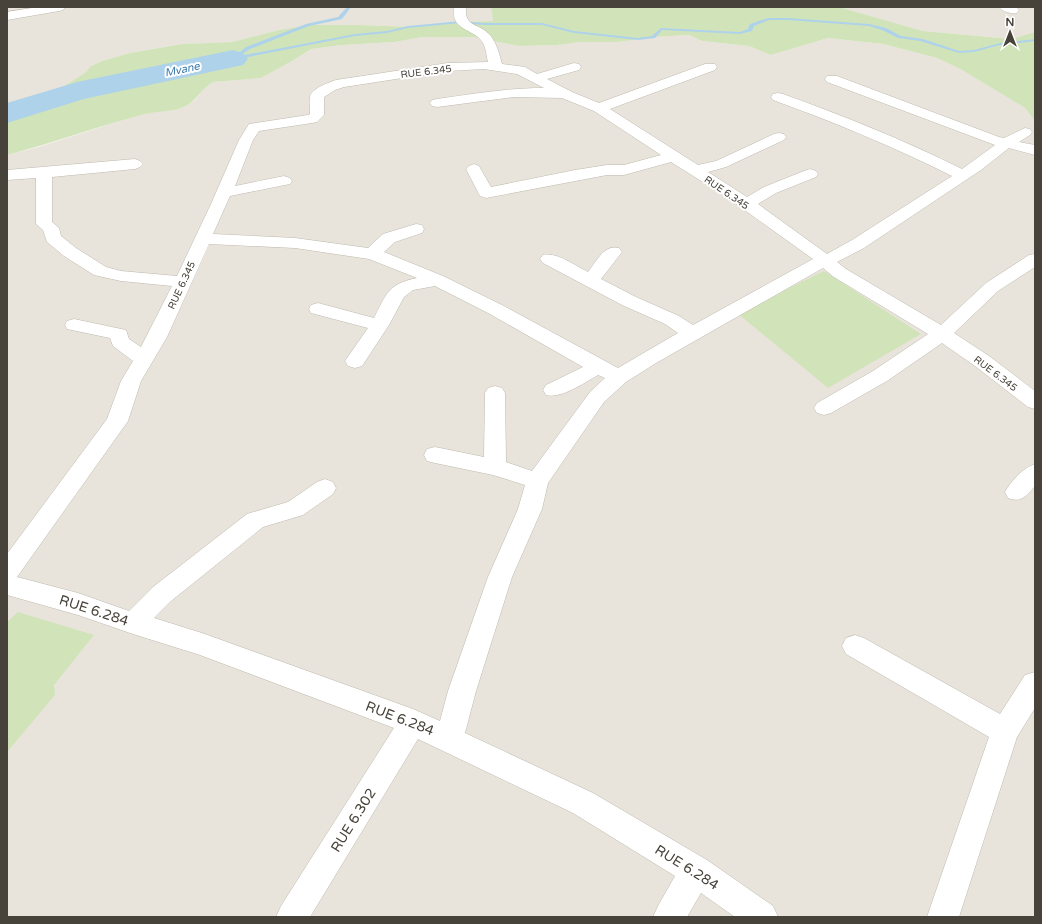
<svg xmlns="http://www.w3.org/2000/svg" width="1042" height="924" viewBox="0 0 1042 924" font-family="'Varela Round',sans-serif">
  <rect width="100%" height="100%" fill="#f4f2ec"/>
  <g fill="#e8e4db">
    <path d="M7,7h484l2,14 -35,1 -44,5 -55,-2h-51l-29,5 -47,12 -50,2 -52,9 -28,8 -11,5 -5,6 -37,24 -42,7z"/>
    <path d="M839,7h196v25l-24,7 -88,-8z"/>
    <path d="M689,35l13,6 47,5 22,9 57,-17 55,6 54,14 25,12 63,38 10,13v796h-1028v-762l32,-8 103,-33 43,-7 10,-7 12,-15 6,-3 48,-4 33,-18 17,-11 31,-4 53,-3 27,-5h51l46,9 38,-1 23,-3h38l35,-5z"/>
  </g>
  <g fill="#d1e4b9">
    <path d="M491,7h348l84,24 88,8 24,-7v89l-10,-13 -63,-38 -25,-12 -54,-14 -55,-6 -57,17 -22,-9 -47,-5 -13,-6 -36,2 -35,5h-38l-23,3 -38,1 -46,-9h-51l-27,5 -53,3 -31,4 -17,11 -33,18 -48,4c-11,6 -16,18 -27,24 -12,6 -32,5 -45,9 -45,12 -89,28 -134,40v-52l42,-7 37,-24 5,-6 11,-5 28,-8 52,-9 50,-2 47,-12 29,-5h51l55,2 44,-5 35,-1z"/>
    <path d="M824,271l97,63 -93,54 -91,-75z"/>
    <path d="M18,612l76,23 -40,50 1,10 -48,57v-130z"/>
  </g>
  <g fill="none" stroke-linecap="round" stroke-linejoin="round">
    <path fill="#afd2eb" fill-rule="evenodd" d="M347,7h4l-9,12 -33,7 -59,23 -11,7 116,-22 32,-3 21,-5 53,-5 23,2h58l32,8 64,7 14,-2 9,-8 79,4 8,-3 2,-5 18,-6h20l81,6 17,4 15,8 22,3 36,12 15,-1 26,-7 35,-4v2l-35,4 -26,7 -15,1 -39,-12 -22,-3 -16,-8 -13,-4 -81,-6h-19l-15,6 -2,5 -12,3 -78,-4 -7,8 -17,2 -64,-7 -32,-8h-58l-23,-2 -53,5 -21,5 -32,3 -122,24 -2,-1 15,-12 60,-23 32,-7z"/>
    <path fill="#afd2eb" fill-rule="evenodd" d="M233,50l10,3 5,6 -5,6 -159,34 -77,24v-20l70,-21z"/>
    <defs>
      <g id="minor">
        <path d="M38,7h27l-2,3 -4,1 -52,9v-8z"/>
        <path d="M454,7h12c-2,21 14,16 24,28 7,9 9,18 12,29l23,3 12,7 37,-11 5,1 2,3 -2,3 -32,9 25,13 27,11 106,-39h10l2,3 -2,3 -105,39 88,56 18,-4 58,-27 5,-1 5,1 2,3 -2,3 -58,27 -18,5 39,25 17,-10 40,-16 6,-2 6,2 2,3 -2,3 -40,16 -18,11 69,50 25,-14 100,-64c-58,-29 -118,-54 -179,-76l-2,-3 2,-3 5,-1 5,1c61,22 121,46 179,75l33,-24 -168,-63 -2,-3 2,-3h10l162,61 5,1 21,-10 5,1 2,3 -2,3 -11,7 16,3v10l-26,-7 -28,22 -117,78 -27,14 9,7 95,56 45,-42 43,-28 6,-1v13l-37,24 -44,42 35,23 46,35v18l-7,-2 -53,-41 -33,-23 -55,38 -56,32 -7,2 -7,-2 -3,-5 3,-5 56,-32 55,-37 -94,-57 -11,-9 -167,95 -30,19 -22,20 -56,81 -6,26 -30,68 -36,114 -11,42 128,60 114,67 66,46 5,11h-43l-34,-24 -14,24h-34l5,-11 17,-30 -102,-63 -155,-74 -108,178h-34l5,-11 113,-178 -194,-73 -67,-21 -55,-19 -71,-20v-41l100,-135 14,-38 12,-20 -20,-15 -3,-8 -43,-9 -2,-4 2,-4 7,-2 52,11 3,9 12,8 31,-61 -51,-5 -27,-6 -30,-19 -17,-14 -4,-12 -7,-6v-46l-29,2v-10l128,-11 5,2 3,3 -3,3 -5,2 -83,8v45l7,6 2,8 15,12 30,19 15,4 56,5 34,-72 28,-64 10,-16 59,-9 2,-1c0,-6 -1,-12 0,-17 2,-9 18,-14 26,-17l112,-17 40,-1c-2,-8 -2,-18 -9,-24 -12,-10 -28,-10 -25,-31zM484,69l33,5 27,14c-36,0 -71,6 -107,11l-5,1 -2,3 2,3 5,1 77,-10 48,1 32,13 67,44 -37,10h-17l-32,5 -84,17 -12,-21 -5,-2 -5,2 -3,3 14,27 6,2 121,-23h17l47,-13 54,34 88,63 -120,66 -14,-9 -43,-19 -35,-18 21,-27 -3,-4c-15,-4 -22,13 -31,24 -13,-6 -30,-20 -45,-17l-3,4 3,4 79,42 43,19 13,9 -60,35 -116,-63 -59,-29 -59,-24 11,-10 27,-9 2,-4 -2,-4 -6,-1 -33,10 -15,14 -73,-10 -82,-4 17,-38 60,-12 2,-3 -2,-3 -6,-2 -49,10 18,-46 6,-9 53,-8 5,-1 7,-7v-18l11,-7 9,-3 104,-16zM209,244l86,4 74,11 48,19c-29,6 -30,15 -43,40l-56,-15 -7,2 -2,4 2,4 57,15 -23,33 3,5 7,2 7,-2 27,-41 15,-28 9,-7 22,-4 53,27 95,54 -37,18 -3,5 3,5c15,4 38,-12 52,-20l7,3 -15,14 -58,79 -26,-9 -1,-69 -3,-5 -7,-2 -7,2 -3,5 -1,64 -49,-10 -8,2 -3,6 3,6 8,2 58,12 32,10 -7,24 -30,68 -40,114 -8,30 -27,-12 -211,-76 -48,-15 17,-17 92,-74 40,-12 30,-21 3,-6 -3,-6 -8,-3 -8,3 -29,20 -41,12 -94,73 -24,24 -51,-18 -61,-16 111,-156 13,-40 26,-44z"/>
        <path d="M999,7h17l3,3 -2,3c-6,1 -14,-1 -18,-6z"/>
        <path d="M1035,464v22c-9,10 -13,17 -27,12l-3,-6c6,-11 18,-24 30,-28z"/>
        <path d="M855,635l9,3 136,76 25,-39 10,-3v36l-18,29 -58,180h-32l62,-180 -143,-83 -4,-8 4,-8z"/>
      </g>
    </defs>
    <use href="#minor" stroke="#bfbaaf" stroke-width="1"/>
    <use href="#minor" fill="#fff" fill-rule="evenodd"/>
  </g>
  <g text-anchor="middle" stroke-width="4" stroke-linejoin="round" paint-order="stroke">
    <g font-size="10" fill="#48433a" stroke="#fff">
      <text transform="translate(426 71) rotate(-7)" y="4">RUE 6.345</text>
      <text transform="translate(727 192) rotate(34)" y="4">RUE 6.345</text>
      <text transform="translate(181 285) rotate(-65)" y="4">RUE 6.345</text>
      <text transform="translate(996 373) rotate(37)" y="4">RUE 6.345</text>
    </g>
    <g font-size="11" font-style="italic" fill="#3c7bab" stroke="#fff">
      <text transform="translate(182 69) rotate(-12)" y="4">Mvane</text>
    </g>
    <g font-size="14" fill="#48433a" stroke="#fff">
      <text transform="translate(94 610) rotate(18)" y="5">RUE 6.284</text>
      <text transform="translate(400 718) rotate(21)" y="5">RUE 6.284</text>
      <text transform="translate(353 820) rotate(-58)" y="5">RUE 6.302</text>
      <text transform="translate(687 867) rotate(32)" y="5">RUE 6.284</text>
    </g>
  </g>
  <rect width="1042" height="924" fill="none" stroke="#48433a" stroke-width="16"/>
  <g transform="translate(1010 32)" stroke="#ffffff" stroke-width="3" paint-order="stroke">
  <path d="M0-3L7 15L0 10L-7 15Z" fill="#48433a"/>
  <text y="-6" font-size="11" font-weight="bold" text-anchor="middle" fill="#48433a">N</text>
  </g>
</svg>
